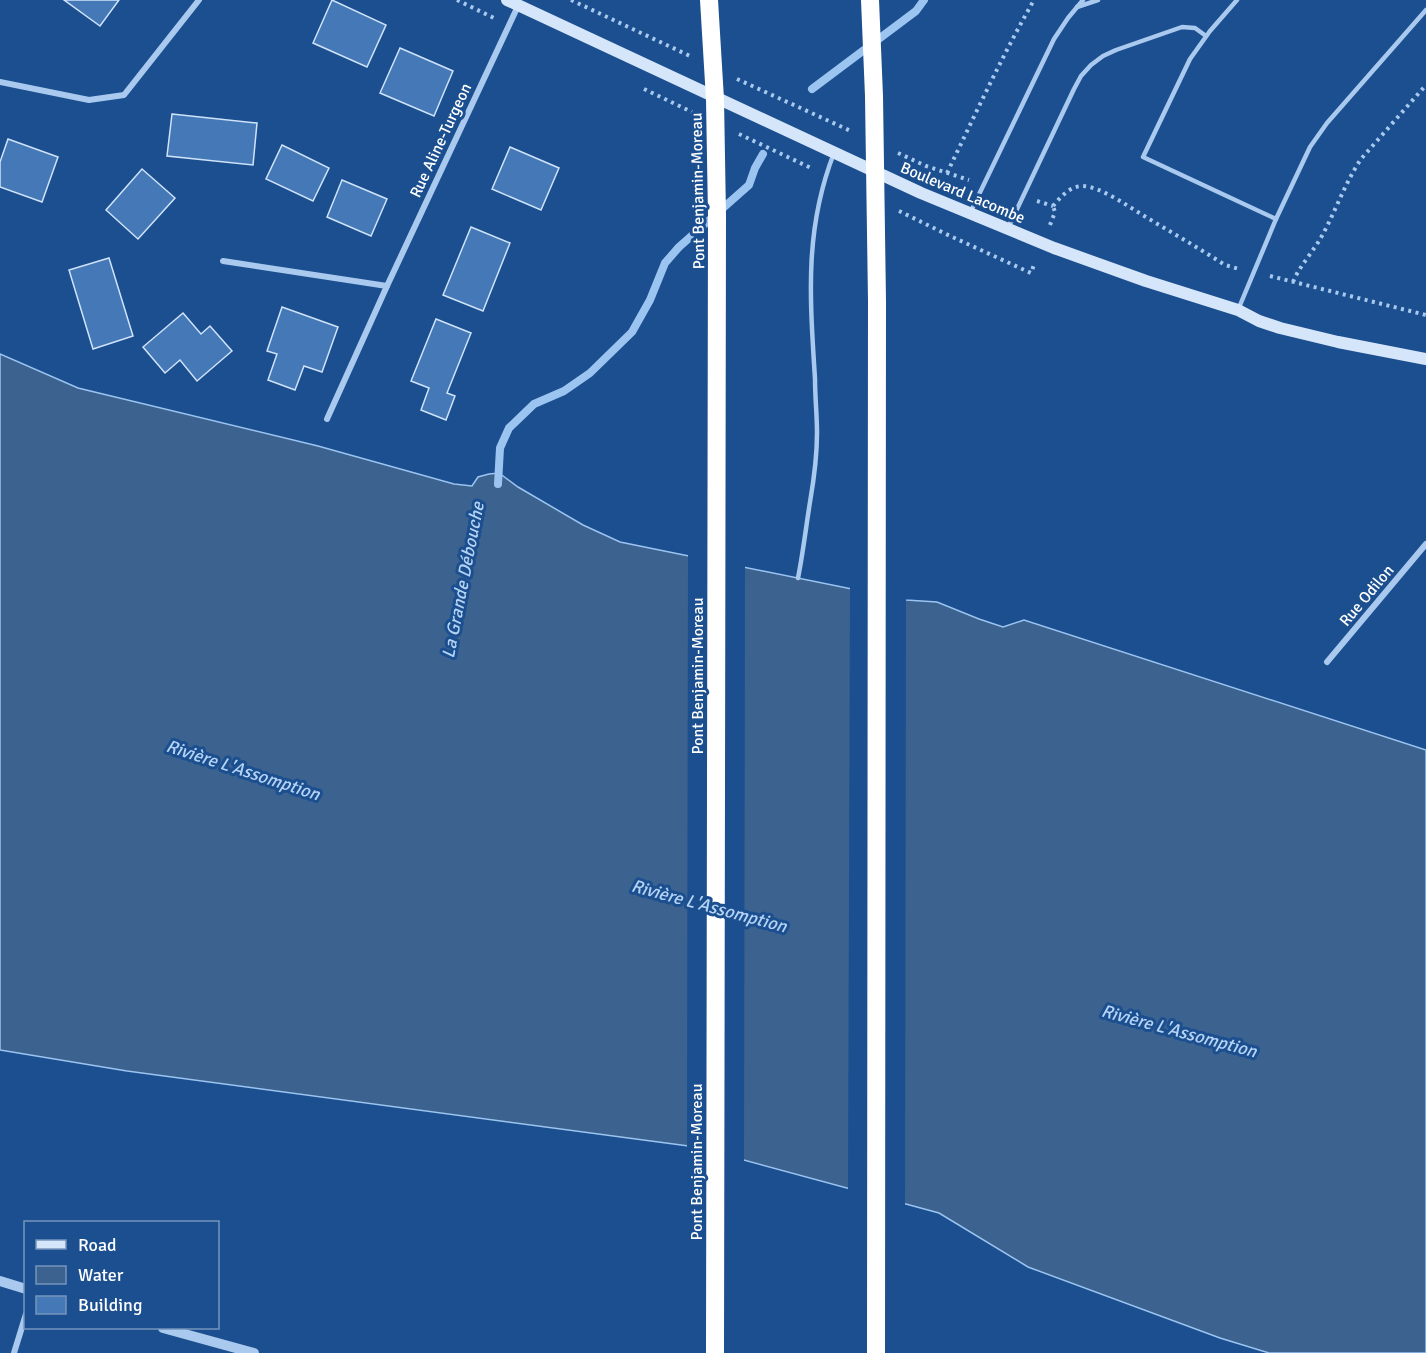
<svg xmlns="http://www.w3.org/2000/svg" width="1426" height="1353" viewBox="0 0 1426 1353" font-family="Signika,sans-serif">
  <rect width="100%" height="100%" fill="#1b4f8f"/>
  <path fill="#3c6290" stroke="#9cc4f0" stroke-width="1.5" d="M0,354l78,34 240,58 136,38 18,2 6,-9 11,-3 10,-1 19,14 65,38 37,17 286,58 31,2 42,17 24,8 21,-7 402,130v603h-157l-49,-15 -192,-71 -89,-54 -243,-66 -569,-76 -127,-21z"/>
  <g fill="#1b4f8f">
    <path d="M688,553l57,12 -1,598 -57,-14z"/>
    <path d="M850,586l56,11 -1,610 -57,-16z"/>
  </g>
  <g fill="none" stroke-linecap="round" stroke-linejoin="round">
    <g stroke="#9cc4f0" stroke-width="8">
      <path d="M812,89l104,-78 8,-11"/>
      <path d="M498,484l2,-36 9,-20 25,-24 30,-13 26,-18 42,-41 18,-32 15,-37 14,-16 70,-62 6,-17 8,-14"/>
    </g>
  </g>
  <g fill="#4478b7" stroke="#cfe3fa" stroke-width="1.5">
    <path d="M64,0h55l-19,26z"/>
    <path d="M332,0l54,25 -19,42 -54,-24z"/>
    <path d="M400,48l53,23 -19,45 -54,-23z"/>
    <path d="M172,114l85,9 -4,42 -86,-9z"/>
    <path d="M8,139l50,18 -16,45 -42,-15v-25z"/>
    <path d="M282,145l47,23 -16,33 -47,-22z"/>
    <path d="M510,147l49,21 -18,42 -49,-21z"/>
    <path d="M142,169l33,29 -37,41 -32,-29z"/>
    <path d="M342,180l45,19 -16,37 -44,-19z"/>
    <path d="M471,227l39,16 -27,68 -40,-16z"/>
    <path d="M109,258l24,78 -40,13 -24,-79z"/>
    <path d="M282,307l56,20 -16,45 -18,-6 -9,24 -27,-10 9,-26 -10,-3z"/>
    <path d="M183,313l18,21 9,-8 22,25 -35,30 -17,-21 -15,13 -22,-26z"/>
    <path d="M436,319l35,14 -24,60 8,3 -9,24 -25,-10 8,-22 -18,-7z"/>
  </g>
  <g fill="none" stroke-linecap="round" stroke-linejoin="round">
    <g stroke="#a9c9ee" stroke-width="4" stroke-dasharray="3 4.5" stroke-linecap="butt">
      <path d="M457,0l37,18"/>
      <path d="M571,0l119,56"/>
      <path d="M737,79l116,53"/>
      <path d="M644,89l48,23"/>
      <path d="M739,134l72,34"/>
      <path d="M898,153l28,13 43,14"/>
      <path d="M947,173c28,-58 55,-117 87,-173"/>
      <path d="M1037,201l16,5"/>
      <path d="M1053,206c8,-9 16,-20 30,-20 18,1 43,19 58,28 28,17 56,33 84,51l14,4"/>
      <path d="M899,211l47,23 85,39 4,-11"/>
      <path d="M1050,225l5,-13 -2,-6"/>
      <path d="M1270,276l156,39"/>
      <path d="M1293,282c7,-17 21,-31 30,-48 13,-24 22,-51 38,-75l65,-74"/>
    </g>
    <g stroke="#a9c9ee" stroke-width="4.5">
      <path d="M1237,0l-27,31 -20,28 -47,98 133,62"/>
      <path d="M1077,7l21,-7"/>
      <path d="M971,211l83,-172 14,-21 15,-18"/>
      <path d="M1008,228l66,-139 7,-13 10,-11 12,-9 13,-6 66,-23 13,1 11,8"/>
      <path d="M1238,310l38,-91 34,-72 17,-24 99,-113"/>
      <path d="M798,578c5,-25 8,-51 12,-76 4,-23 7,-46 7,-69 0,-18 -2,-36 -2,-54 -5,-80 -11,-149 19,-226"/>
    </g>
    <g stroke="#a9c9ee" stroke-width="6">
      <path d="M0,82l89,18 35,-5 75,-95"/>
      <path d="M223,261l164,25 131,-280"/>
      <path d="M327,419l60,-133"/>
      <path d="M1327,662l99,-118"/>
      <path d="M14,1353l12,-39"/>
    </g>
    <g stroke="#a9c9ee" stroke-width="10">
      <path d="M0,1281l26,8"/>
      <path d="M163,1328l91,25"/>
    </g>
    <path stroke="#d6e6fa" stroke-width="12" d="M507,0l414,193 133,55 92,33 92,29 21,11 21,7 58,14 88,17"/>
    <g stroke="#fff" stroke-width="18">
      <path d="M709,0l6,99 2,117 -2,1137"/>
      <path d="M870,0l4,96 3,205 -1,1052"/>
    </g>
  </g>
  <g text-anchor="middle" stroke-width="6" stroke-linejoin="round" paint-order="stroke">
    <g font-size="16" fill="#fff" stroke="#1b4f8f">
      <text transform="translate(440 140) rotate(-65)" y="6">Rue Aline-Turgeon</text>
      <text transform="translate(697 191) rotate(-91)" y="6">Pont Benjamin-Moreau</text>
      <text transform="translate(963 192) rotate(23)" y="6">Boulevard Lacombe</text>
      <text transform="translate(1366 595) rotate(-50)" y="6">Rue Odilon</text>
      <text transform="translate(697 676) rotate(-90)" y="6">Pont Benjamin-Moreau</text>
      <text transform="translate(696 1162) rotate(-90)" y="6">Pont Benjamin-Moreau</text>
    </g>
    <g font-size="18" font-style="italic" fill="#b5d3f5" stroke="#1b4f8f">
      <text transform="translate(463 580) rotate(-79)" y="6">La Grande Débouche</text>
      <text transform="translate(243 770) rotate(18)" y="6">Rivière L'Assomption</text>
      <text transform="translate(709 906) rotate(15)" y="6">Rivière L'Assomption</text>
      <text transform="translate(1179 1031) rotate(15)" y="6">Rivière L'Assomption</text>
    </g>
  </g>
  <rect x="24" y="1221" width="195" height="108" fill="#1b4f8f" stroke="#7695bc" stroke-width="1.5"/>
  <rect x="36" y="1240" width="30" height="9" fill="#d6e6fa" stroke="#7695bc" stroke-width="1.5"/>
  <text x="78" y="1251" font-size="18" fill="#ffffff">Road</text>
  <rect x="36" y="1266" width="30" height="18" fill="#3c6290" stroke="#7695bc" stroke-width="1.5"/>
  <text x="78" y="1281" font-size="18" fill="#ffffff">Water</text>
  <rect x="36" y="1296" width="30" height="18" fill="#4478b7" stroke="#7695bc" stroke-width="1.5"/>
  <text x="78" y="1311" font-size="18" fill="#ffffff">Building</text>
</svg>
